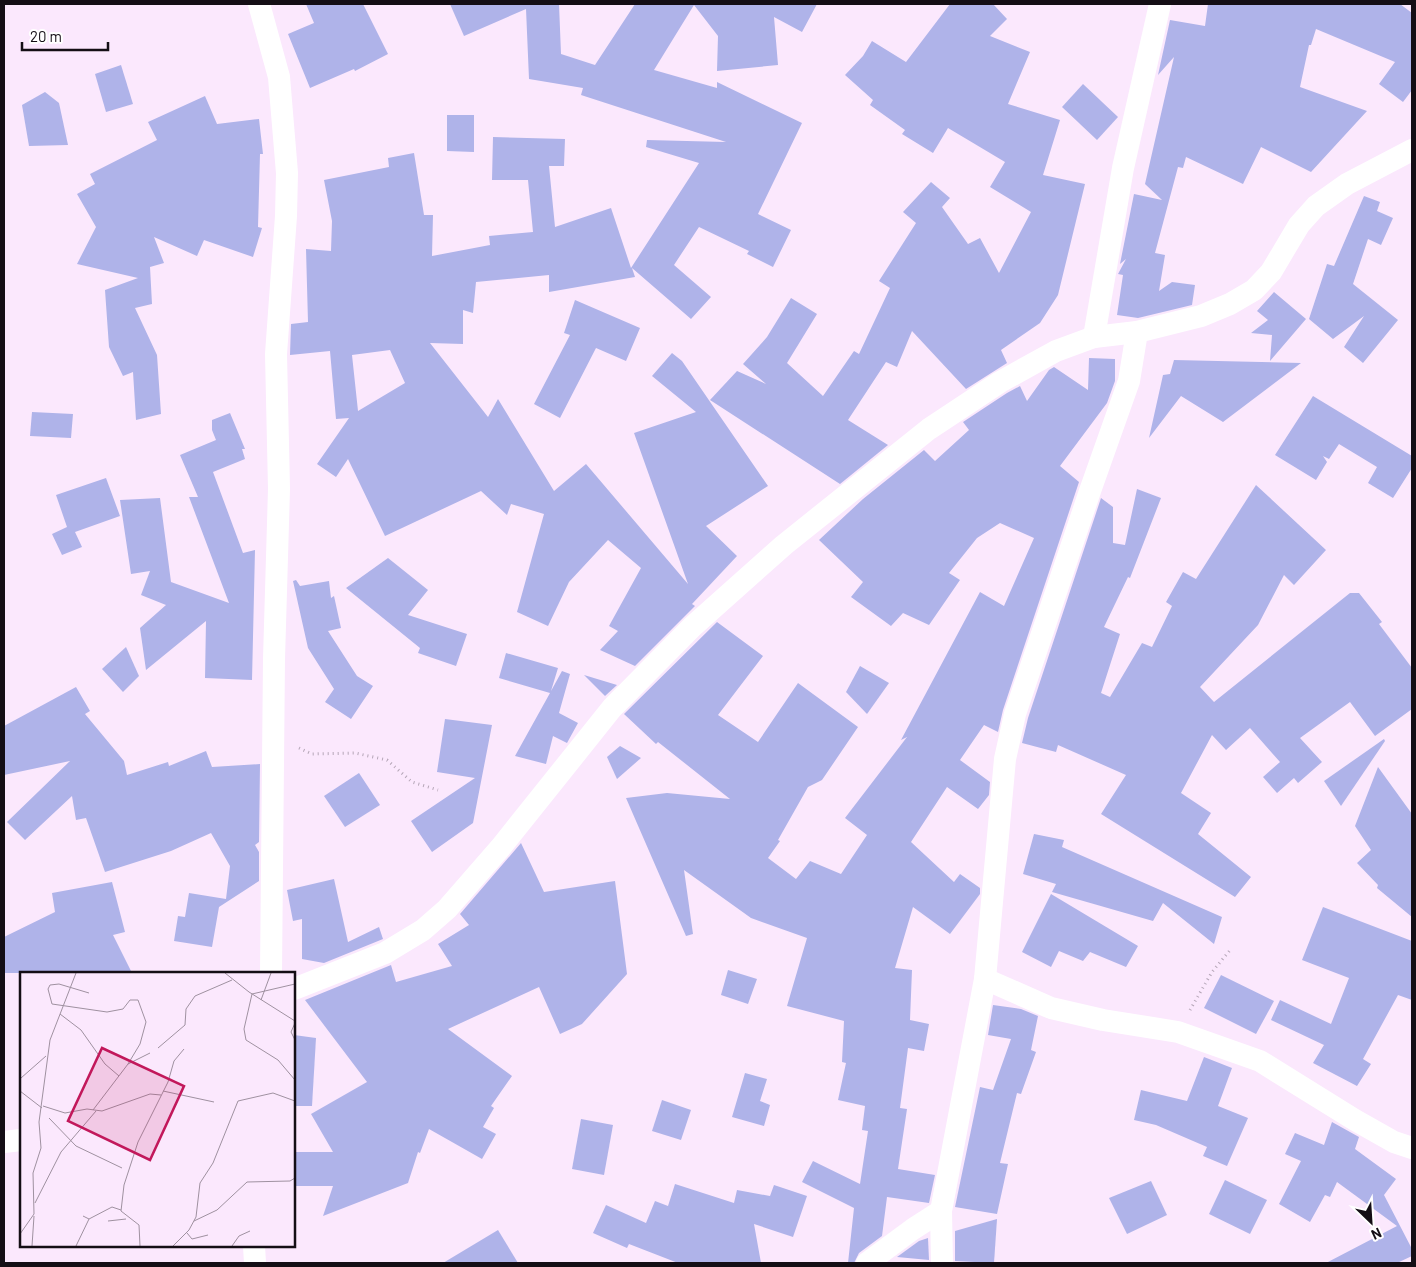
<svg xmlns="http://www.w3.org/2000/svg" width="1416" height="1267" viewBox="0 0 1416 1267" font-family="Barlow,sans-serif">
  <rect width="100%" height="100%" fill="#fbe8fd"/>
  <g fill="#afb3e9" fill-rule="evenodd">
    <path d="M306,4h57l25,50 -33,17 -1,-2 -44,19 -22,-54 26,-11z"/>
    <path d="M450,4h109l2,50 34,11 40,-61h182l-15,28 -28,-15 4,48 -61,6 1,-35 -24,-31 -40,65 63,18v-6l85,41 -44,91 33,16 -18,37 -26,-13 2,-3 -50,-24 -25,38 37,32 -20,22 -59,-51 3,9 -86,15v-17l-73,7 -3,31 -10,-3v34l-33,-1 58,74 10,-18 56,92 32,-27 102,120 -54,-151 62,-21 -44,-36 20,-23 10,8 86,125 -62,40 31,30 -45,48 3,2 -60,60 -35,-16 18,-19 -9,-5 32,-58 -33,-28 -39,42 -21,44 -31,-14 27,-98 -33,-10 -4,11 -26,-24 -96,45 -37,-77 -12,18 -19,-13 32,-46 -13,1 -6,-68 -40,4 1,-31 17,-2 -2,-73 25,2 1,-30 -8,-41 65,-13 -1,-9 26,-5 10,62h9l-1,41 58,-11 -1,-9 44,-4 -5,-52h-36l1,-43 72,2 -1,27h-15l6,61 56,-19 20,60 68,-105 -53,-16 1,-7 79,2 -145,-47 2,-7 -54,-9 -3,-70 -62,27zM390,350l15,33 -47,28 -6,-56z"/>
    <path d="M950,4h43l14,15 -17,17 40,16 -22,52 52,16 -17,55 42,9 -27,111 -18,28 -39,27 6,13 -41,26 -54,-58 -15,36 -11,-5 -38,58 40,25 -48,39 -130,-84 27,-29 29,13 -23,-20 24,-27 24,-39 26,16 -30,49 36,33 31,-45 5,3 31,-66 -11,-7 37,-58 -13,-11 28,-30 19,16 -8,9 26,37 12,-6 19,35 32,-61 -41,-25 15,-25 -57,-34 -15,25 -31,-19 3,-4 -35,-25 3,-5 -28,-25 18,-19 9,-15 34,21z"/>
    <path d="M1208,4h192l12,9v77l-9,12 -24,-18 16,-22 -79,-33 -5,16h-2l-9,42 67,24 -56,61 -50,-25 -18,37 -57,-27 -3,11 -5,-1 -23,86 10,2 -6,36 13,-9 23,3 -3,20 -54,13 -21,-3 6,-40 -5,-1 8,-15 -6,5 14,-70 28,6 -17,-16 29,-127 -16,18 12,-55 35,6z"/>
    <path d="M121,65l12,39 -27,8 -11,-38z"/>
    <path d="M1083,84l35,33 -21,23 -35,-33z"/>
    <path d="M45,92l14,11 9,42 -39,1 -7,-41z"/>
    <path d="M205,96l12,28 42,-5 4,35h-3l-2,73 4,1 -9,29 -49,-17 -7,16 -43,-19 10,26 -14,4 2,37 -17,4 22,47 4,59 -25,6 -3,-48 -10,4 -14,-29 -4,-57 33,-12 -61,-14 19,-37 -19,-33 18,-10 -5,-10 67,-34 -9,-18z"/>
    <path d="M447,115h27v37l-27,-1z"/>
    <path d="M1364,196l16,6 -3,9 16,7 -12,27 -13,-6 -15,45 45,36 -35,43 -19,-16 20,-31 -31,23 -24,-20 18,-55 7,2z"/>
    <path d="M1274,292l32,27 -36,42 2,-26 -21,-2 17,-13 -11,-9z"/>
    <path d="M575,300l65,28 -14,33 -30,-13 -36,70 -26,-14 36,-69 -6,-2z"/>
    <path d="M1089,358l26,1v22l-8,22 -47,63 19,16 -76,228 -5,22 -14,-7 -24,35 30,22 -1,13 -11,14 -31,-22 -36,55 43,40 6,-8 20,14v6l-30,40 -37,-27 -18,61 17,2 -2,50 19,4 -5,27 -16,-3 -8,60 7,1 -9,60 37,6 -6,28 -42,-6 -5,39 -23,17 -5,10h-6l6,-55 -52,-26 11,-21 47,23 8,-53 -6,-1 3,-24 -27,-6 8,-37 -4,-1 2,-41 -57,-15 20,-68 -56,-20 -67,-48 9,64 -7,2 -60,-138 41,-5 63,6 -72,-57 -2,2 -32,-30 93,-92 46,34 -45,59 40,27 40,-59 60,44 -36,53 -14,7 -30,53 2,1 -12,17 28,21 14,-18 31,13 26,-39 -22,-17 62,-81 -6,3 79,-148 24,14 30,-68 -34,-15 -23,15 -28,35 11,7 -31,45 -26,-12 -12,13 -40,-29 12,-15 -44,-42 44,-41 61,-49 11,11 34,-31 -6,-8 44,-29 13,-7 7,15 22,-31 5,-3 34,23z"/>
    <path d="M1174,360l127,3 -78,59 -42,-26 -32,42 14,-63 7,-1z"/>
    <path d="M1313,396l99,60v12l-19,30 -25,-15 9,-16 -38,-23 -10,15 -6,-3 4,6 -11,18 -41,-25z"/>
    <path d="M32,412l41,2 -2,24 -41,-2z"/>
    <path d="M230,413l15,36h-3l3,10 -32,13 30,81 12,-3 -3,130 -47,-2 1,-57 -60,49 -6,-42 26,-23 -25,-10 9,-24 -19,3 -11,-74 40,-2 11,84 58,21 -40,-106h9l-18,-42 36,-15 -4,-10v-10z"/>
    <path d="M106,478l14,38 -45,16 7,15 -20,8 -10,-21 15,-7 -11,-32z"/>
    <path d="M1256,485l70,65 -32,35 -10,-10 -26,50 -58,62 14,15 136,-109h9l23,29 -3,2 33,44v41l-37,27 -25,-34 -50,36 22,24 -24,21 -4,-5 -17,15 -14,-16 17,-15 -30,-34 -24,22 -14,-15 -31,58 30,20 -13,21 53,43 -16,20 -134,-83 25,-39 -68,-30 -2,7 -34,-9 6,-25 73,-220 12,9v36l12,2 12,-56 24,9 -31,80 -2,-1 -24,50 16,7 -19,59 9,4 32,-54 10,4 20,-41 -6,-4 17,-30 13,7z"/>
    <path d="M388,558l40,32 -20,25 59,19 -11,32 -38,-13 2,-5 -74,-60z"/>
    <path d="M296,580l4,6 29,-5 2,17 3,-2 7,32 -13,3 29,45 16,10 -22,33 -26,-17 9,-13 -26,-41 -15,-67z"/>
    <path d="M126,647l13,29 -16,16 -21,-23z"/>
    <path d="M506,653l52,15 -7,23 11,-20 8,3 -11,39 19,10 -11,20 -14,-7 -7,28 -31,-8 35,-63 -51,-15z"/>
    <path d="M860,666l29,17 -22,31 -21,-22z"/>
    <path d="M584,675l33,10 -12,11z"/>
    <path d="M76,687l14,24 -5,3 39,47 3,14 41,-13 1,4 37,-15 6,16 48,-3 -1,78 -4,3 4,7v29l-40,26 -7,40 -38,-6 4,-25 7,1 4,-24 37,6 4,-33 -19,-33 -40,18 -66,21 -19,-54 -10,2 -4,-24 -47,44 -18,-18 63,-61 -66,14v-49z"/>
    <path d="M445,719l47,6 -19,98 -41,29 -21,-31 64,-43 -38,-6z"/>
    <path d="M1384,739l1,2 -44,65 -17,-25z"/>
    <path d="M620,746l21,12 -24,21 -10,-22z"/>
    <path d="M1378,767l34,47v103l-35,-29 1,-3 -21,-22 14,-13 -16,-24z"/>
    <path d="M359,773l21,32 -35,22 -21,-31z"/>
    <path d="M1034,834l30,6 -2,7 160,70 -8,27 -51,-41 -10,18 -101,-29 4,-8 -33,-10z"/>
    <path d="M521,843l23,49 71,-11 12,93 -45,50 -22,10 -21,-47 -91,42 64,47 -21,30 3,2 -11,19 13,7 -14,25 -53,-30 -9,24 -2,-1 -10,31 -85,33 10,-30h-39v-34h39l-22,-38 56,-32 -62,-82 86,-35 5,17 56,-16 -14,-22 31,-19 -9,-11z"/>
    <path d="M334,879l14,63 31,-15 4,12 -59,24 -22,-4v-40l-9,2 -6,-31z"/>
    <path d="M112,882l13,50 -12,3 19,38h-128v-36l51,-25 -3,-19z"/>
    <path d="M1051,894l87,52 -12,21 -36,-15 -7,9 -24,-10 -8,16 -29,-15z"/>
    <path d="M1323,907l89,34v59l-14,-5 -35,64 8,5 -14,22 -44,-23 11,-18 -53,-25 9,-20 51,24 18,-46 -47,-18z"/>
    <path d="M728,970l29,9 -9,25 -27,-9z"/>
    <path d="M1221,975l53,26 -18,33 -52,-26z"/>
    <path d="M993,1005l28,4 17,7 -7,34 5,2 -15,42 -4,-1 -17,70 8,1 -11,50 -42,-7 25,-120 13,3 18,-51 -23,-4z"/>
    <path d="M294,1035l22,3 -4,68h-18z"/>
    <path d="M1204,1057l28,11 -14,38 30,12 -21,48 -24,-10 4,-9 -51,-22 -22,-5 7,-30 46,11z"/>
    <path d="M745,1073l22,6 -7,22 10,4 -6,21 -32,-9z"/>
    <path d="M662,1100l29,10 -10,30 -29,-9z"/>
    <path d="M581,1119l32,6 -9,50 -32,-6z"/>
    <path d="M1332,1122l27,15 -4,12 41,30 -12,16 28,54v7l-15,7h-71l71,-37 -60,-44 -7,15 -5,-2 -15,27 -31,-18 22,-43 -16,-7 10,-21 29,12z"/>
    <path d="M1225,1180l42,20 -17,34 -41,-20z"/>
    <path d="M1151,1181l16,34 -40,19 -18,-36z"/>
    <path d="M675,1184l59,19 3,-13 33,6 4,-11 33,11 -14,41 -39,-13 7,39h-83l-49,-19 -2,4 -34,-15 13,-28 40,18 9,-22 13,5z"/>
    <path d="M997,1219l-3,44 -39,-2v-30z"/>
    <path d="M498,1230l20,33h-75z"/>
    <path d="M928,1238l1,22 -32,-3 22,-16z"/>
  </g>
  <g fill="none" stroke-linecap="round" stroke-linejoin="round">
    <g stroke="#b5a6b7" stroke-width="3" stroke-dasharray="1 4" stroke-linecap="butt">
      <path d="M299,748l13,6 43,-1 32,7 25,22 26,8"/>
      <path d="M1190,1010l22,-38 19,-23"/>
    </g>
    <g stroke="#fff" stroke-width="22">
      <path d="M259,4l20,73 8,96 -1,43 -10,138 3,135 -5,170 -3,314"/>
      <path d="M1094,337l29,-169 37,-164"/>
      <path d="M985,979l66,29 52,12 75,12 82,29 95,59 39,22 18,6"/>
      <path d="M294,989l91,-36 38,-23 24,-21 54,-62 111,-139 80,-81 92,-82 145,-116 71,-47 56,-31 38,-14 43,-5 64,-16 29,-12 24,-14 17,-18 28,-47 17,-19 31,-22 65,-34"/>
      <path d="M4,1142l17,-2"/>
      <path d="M254,1246l1,17"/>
      <path d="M867,1263l46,-34 28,-18"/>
      <path d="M942,1263l-1,-52 44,-232 20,-220 10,-45 75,-223 39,-110 8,-49"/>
    </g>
  </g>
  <g transform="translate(20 972)">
    <rect width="275" height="275" fill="#fbe8fd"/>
    <path fill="none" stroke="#9f91a0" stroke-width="1" d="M205,1l24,19 46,29M275,12l-43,10 -8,35 2,11 32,20 17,20M69,21l-30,-9 -9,1 -2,4 4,15 55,8 16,-3 7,-9h8l8,22 -6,22 -12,20 -35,46M241,28l10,-27M40,42l21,16 24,34 14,12M275,51l-4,9 4,8M138,76l27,-23 1,-16 9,-13 37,-16M108,92l22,-11M1,106l25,-22M0,119l22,17M143,119l51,11M23,134l22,7 22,-4 15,2 48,-17 11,1M29,146l27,28 46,22M15,231l26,-51 35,-41M63,244l6,3 23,-12 9,3M88,249l18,-2M174,249l23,-11 30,-28 43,-1 5,-3M167,261l5,6 16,-4M0,262l14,-20 -1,-41 8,-25 -2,-26 11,-82 26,-67M12,274l2,-30M56,274l13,-27M120,274l-1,-21 -18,-14 3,-26 14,-43 30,-60 6,-21 10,-12M153,274l16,-16 7,-13 4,-34 13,-20 25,-62 35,-8 22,8M212,274l7,-10 11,-5"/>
    <path fill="#c2185b" fill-opacity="0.15" stroke="#c2185b" stroke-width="2.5" d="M82,76l82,38 -34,74 -82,-39z"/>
    <rect width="275" height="275" fill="none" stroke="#140e15" stroke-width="2.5"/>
  </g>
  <rect width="1416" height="1267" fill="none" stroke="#140e15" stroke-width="10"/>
  <g transform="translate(1371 1222) rotate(155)" stroke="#ffffff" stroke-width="4" paint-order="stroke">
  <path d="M0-4L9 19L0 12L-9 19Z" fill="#140e15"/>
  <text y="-8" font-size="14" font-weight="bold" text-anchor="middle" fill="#140e15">N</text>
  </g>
  <path d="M22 42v8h86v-8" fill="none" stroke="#140e15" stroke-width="2.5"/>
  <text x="30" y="42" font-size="15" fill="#140e15" stroke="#ffffff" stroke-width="4" paint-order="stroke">20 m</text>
</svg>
